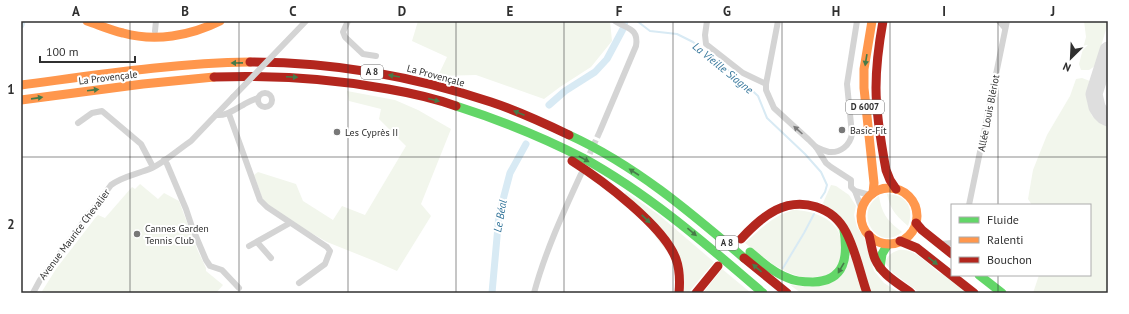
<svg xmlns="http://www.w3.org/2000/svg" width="1129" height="314" viewBox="0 0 1129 314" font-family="'PT Sans',sans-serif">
  <rect width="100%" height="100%" fill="#fff"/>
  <g fill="#f2f6ec">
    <path d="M418,21h192l2,20 -21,26 -31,20 -16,12 -68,-24 -38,1 9,-19 -35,-16z"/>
    <path d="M1084,21h24v2l-13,43 -6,4h-8l-2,-6 7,-27z"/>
    <path d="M1082,78l8,3 -3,19 5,16 12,9 4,1v167h-75l6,-18h51v-70h-58l-4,-6 5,-29 14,-35 23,-39 6,-17z"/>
    <path d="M347,91l48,9 23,10 33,19 -30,75 10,12 -34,55 -25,-11 -45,-18 -49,-28 -15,-14 -9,-25 4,-3 38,12 7,17 30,19 9,-14 23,9 41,-69 -27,-27 2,-10 -32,-8z"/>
    <path d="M140,184l18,15 6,-6 15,8 18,48 9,19v3l17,14 -7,8h-175l15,-24 40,-52 2,-2 7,3 27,-31 3,2z"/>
    <path d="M831,185l5,1 13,9 7,11 -2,9 3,12 7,10 10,34 10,12 16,10h-29l-2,-7 -46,-83z"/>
    <path d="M626,192l33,23 55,47 -26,31h-5l1,-19 -60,-79z"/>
    <path d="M887,194c19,0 28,14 21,32 -12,-11 -17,-15 -21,-32z"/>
    <path d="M879,196c3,19 9,25 23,36 -24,21 -50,-19 -23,-36z"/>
    <path d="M793,210c19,0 45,9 48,30 2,7 -1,17 -2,25l-14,11 -22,2 -16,-6 -13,-7 -29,-22c17,-15 26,-26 48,-33z"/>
    <path d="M899,250c17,-2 30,16 42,24l2,-2 28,21h-51l-27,-20 -7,-9c-1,-8 7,-12 13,-14z"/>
    <path d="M851,256l13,37h-63l-11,-8 20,2z"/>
    <path d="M722,269l29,24h-48z"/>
  </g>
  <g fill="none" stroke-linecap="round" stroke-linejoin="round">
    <g stroke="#d8eaf4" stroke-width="2">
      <path d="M637,21l13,10 27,3 16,8 51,41 14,13 9,22 38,36 16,18 6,13 -2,7 -4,6"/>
      <path d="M783,268l21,-35 10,-19"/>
    </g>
    <g stroke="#d8eaf4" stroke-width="7">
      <path d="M21,25l1,-4"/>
      <path d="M549,105l16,-14 30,-19 12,-13 16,-30 2,-8"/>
      <path d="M492,293l7,-78 11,-42 16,-29"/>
    </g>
    <path stroke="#dedede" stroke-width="17" d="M1108,50l-14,44 3,13 3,5 4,4 4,2"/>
    <path stroke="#d6d6d6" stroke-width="6" stroke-dasharray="6 3" stroke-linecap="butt" d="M586,162l14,-31"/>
    <g stroke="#d4d4d4" stroke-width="6">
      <path d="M348,21l-5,11 2,5 18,17 13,2"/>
      <path d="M707,21l-2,14 1,9 37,29 23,11"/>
      <path d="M778,21l-12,63v6l8,18 35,32 7,7 10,16 5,4 20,13v7l4,4 15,4"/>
      <path d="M999,21l6,7"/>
      <path d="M155,31l1,-10"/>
      <circle cx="265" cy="100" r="7"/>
      <path d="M229,114l31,86 7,7 60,40 3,4 -5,13 -26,19"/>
      <path d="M216,115c11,1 17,-5 27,-10 4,-3 10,-5 15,-7"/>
      <path d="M78,123l14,-10 10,-2 39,33 12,23"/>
      <path d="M600,131l36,-85c3,-18 -9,-17 -21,-25"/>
      <path d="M816,147c4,2 9,4 13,5 12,1 21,-7 23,-18l-5,-50 10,-63"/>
      <path d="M164,160l3,4 19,45 6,18 14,33 4,6 12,4 17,18"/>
      <path d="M855,191l7,19"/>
      <path d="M969,205l38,-184"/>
      <path d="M257,242l14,16"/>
      <path d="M940,244l12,-1"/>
      <path d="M249,246l41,-23"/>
      <path d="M33,293l7,-13 71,-95c12,-9 27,-11 41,-17 13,-6 27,-19 39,-27l42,-44"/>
      <path d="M534,293c11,-41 29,-80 47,-119"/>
    </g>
    <g stroke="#63d668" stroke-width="9">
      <path d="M456,106c44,14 86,31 127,52 66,36 123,86 180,135"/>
      <path d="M569,135c66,30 121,77 175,123"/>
      <path d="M750,252c12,10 24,21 38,26 8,4 17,4 25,4 33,-1 35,-26 31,-52"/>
      <path d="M880,268l2,-14 6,-10"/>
      <path d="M979,275l23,18"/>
    </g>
    <g stroke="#ff974d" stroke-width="9">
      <path d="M87,21c12,4 23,9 36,12 32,9 67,3 97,-12"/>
      <path d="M872,21l-8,48v19l10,95 -1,10"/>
      <path d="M21,85c76,-10 152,-22 229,-23"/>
      <path d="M21,100l122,-16 71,-7"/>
      <circle cx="889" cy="216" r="28"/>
    </g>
    <g stroke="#b3261e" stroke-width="9">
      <path d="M883,21c-4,22 -7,44 -7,67 0,27 5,55 10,82l4,10 6,9"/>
      <path d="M250,62c82,0 163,14 241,40 27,9 53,21 78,33"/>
      <path d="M214,77c58,-2 116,1 174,12 23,4 46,9 68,17"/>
      <path d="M572,161c30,19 92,65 104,98 4,11 4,23 3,34"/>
      <path d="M916,223l6,7 30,24"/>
      <path d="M869,235c2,8 3,17 6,24 7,16 23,24 36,34"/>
      <path d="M741,239c10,-11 21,-22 35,-29 26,-13 57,-3 70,22 10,19 14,41 21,61"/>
      <path d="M900,241l17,7 57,45"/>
      <path d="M744,258l43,35"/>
      <path d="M696,293l22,-27"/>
    </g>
    <path stroke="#d4d4d4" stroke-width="6" d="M233,97l73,-76"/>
  </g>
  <defs><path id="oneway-solid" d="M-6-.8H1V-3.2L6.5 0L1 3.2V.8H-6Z"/></defs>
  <g fill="#477b49">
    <use href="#oneway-solid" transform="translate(866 60) rotate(99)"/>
    <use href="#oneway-solid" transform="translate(237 63) rotate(179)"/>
    <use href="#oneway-solid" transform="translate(394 76) rotate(-170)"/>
    <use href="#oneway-solid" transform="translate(292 77) rotate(3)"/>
    <use href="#oneway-solid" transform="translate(93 90) rotate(-7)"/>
    <use href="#oneway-solid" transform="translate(37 98) rotate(-8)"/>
    <use href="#oneway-solid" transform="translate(434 100) rotate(14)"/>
    <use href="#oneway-solid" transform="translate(519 113) rotate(-158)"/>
    <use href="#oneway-solid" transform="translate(584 159) rotate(29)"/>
    <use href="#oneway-solid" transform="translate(634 172) rotate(-147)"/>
    <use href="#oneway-solid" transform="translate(646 219) rotate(44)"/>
    <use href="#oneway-solid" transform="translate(692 232) rotate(40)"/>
    <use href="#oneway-solid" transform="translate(933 261) rotate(38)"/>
    <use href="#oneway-solid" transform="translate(757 268) rotate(-140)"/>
    <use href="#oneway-solid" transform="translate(841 268) rotate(120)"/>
  </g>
  <use fill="#7a7a7a" href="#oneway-solid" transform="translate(798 130) rotate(-138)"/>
  <path fill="none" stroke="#303030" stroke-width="1" stroke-opacity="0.55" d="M130,21v272M239,21v272M348,21v272M456,21v272M564,21v272M673,21v272M782,21v272M890,21v272M998,21v184M21,157h1087M998,275v18"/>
  <g fill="#787878" stroke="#fff" stroke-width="1.5">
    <circle cx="842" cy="130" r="4"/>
    <circle cx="337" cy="132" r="4"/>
    <circle cx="137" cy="234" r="4"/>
  </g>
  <g text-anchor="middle" stroke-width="4" stroke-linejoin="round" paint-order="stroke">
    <g fill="#fff" stroke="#6e6e6e" stroke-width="1">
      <rect x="361" y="65" width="22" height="14" rx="3"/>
      <rect x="846" y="100" width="38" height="14" rx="3"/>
      <rect x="716" y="236" width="22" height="14" rx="3"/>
    </g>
    <g font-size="9" font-weight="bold" fill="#303030">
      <text x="372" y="75">A 8</text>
      <text x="865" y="110">D 6007</text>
      <text x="727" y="246">A 8</text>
    </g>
    <g font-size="10" fill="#303030" stroke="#fff">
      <text transform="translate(436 75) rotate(15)" y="4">La Provençale</text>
      <text transform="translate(108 77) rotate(-7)" y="4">La Provençale</text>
      <text transform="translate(988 113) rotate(-79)" y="4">Allée Louis Blériot</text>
      <text transform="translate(74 234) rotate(-53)" y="4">Avenue Maurice Chevalier</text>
    </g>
    <g font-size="10" fill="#303030" stroke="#fff" text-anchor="start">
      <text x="850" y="134">Basic-Fit</text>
      <text x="345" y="136">Les Cyprès II</text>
      <text x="145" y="232">Cannes Garden<tspan x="145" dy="12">Tennis Club</tspan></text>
    </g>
    <g font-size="11" font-style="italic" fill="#35769b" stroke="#fff">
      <text transform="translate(723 68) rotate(39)" y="4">La Vieille Siagne</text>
      <text transform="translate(500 216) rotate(-80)" y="4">Le Béal</text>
    </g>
  </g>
  <rect width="1129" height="314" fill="none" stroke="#ffffff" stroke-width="44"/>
  <rect x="951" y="204" width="140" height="72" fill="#ffffff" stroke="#acacac"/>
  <rect x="959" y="217" width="20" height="6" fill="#63d668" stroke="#acacac"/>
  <text x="987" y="224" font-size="12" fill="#303030">Fluide</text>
  <rect x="959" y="237" width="20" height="6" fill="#ff974d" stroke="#acacac"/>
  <text x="987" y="244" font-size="12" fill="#303030">Ralenti</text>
  <rect x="959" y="257" width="20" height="6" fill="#b3261e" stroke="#acacac"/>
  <text x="987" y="264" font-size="12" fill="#303030">Bouchon</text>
  <g transform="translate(1071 58) rotate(204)" stroke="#ffffff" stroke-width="3" paint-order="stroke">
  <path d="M0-3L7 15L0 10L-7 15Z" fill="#303030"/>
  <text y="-6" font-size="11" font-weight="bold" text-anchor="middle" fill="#303030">N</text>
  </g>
  <path d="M40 56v6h95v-6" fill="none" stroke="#303030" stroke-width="2"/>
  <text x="46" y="56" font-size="12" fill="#303030" stroke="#ffffff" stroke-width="3" paint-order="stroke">100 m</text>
  <rect x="22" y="22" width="1085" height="270" fill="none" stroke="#303030" stroke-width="1.5"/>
  <g font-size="13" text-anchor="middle" font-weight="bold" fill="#303030">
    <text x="76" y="16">A</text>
    <text x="185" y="16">B</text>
    <text x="293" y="16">C</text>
    <text x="402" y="16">D</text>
    <text x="510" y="16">E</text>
    <text x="619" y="16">F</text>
    <text x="727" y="16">G</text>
    <text x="836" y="16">H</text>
    <text x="944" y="16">I</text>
    <text x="1053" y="16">J</text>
    <text x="11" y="94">1</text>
    <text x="11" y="229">2</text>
  </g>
</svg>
